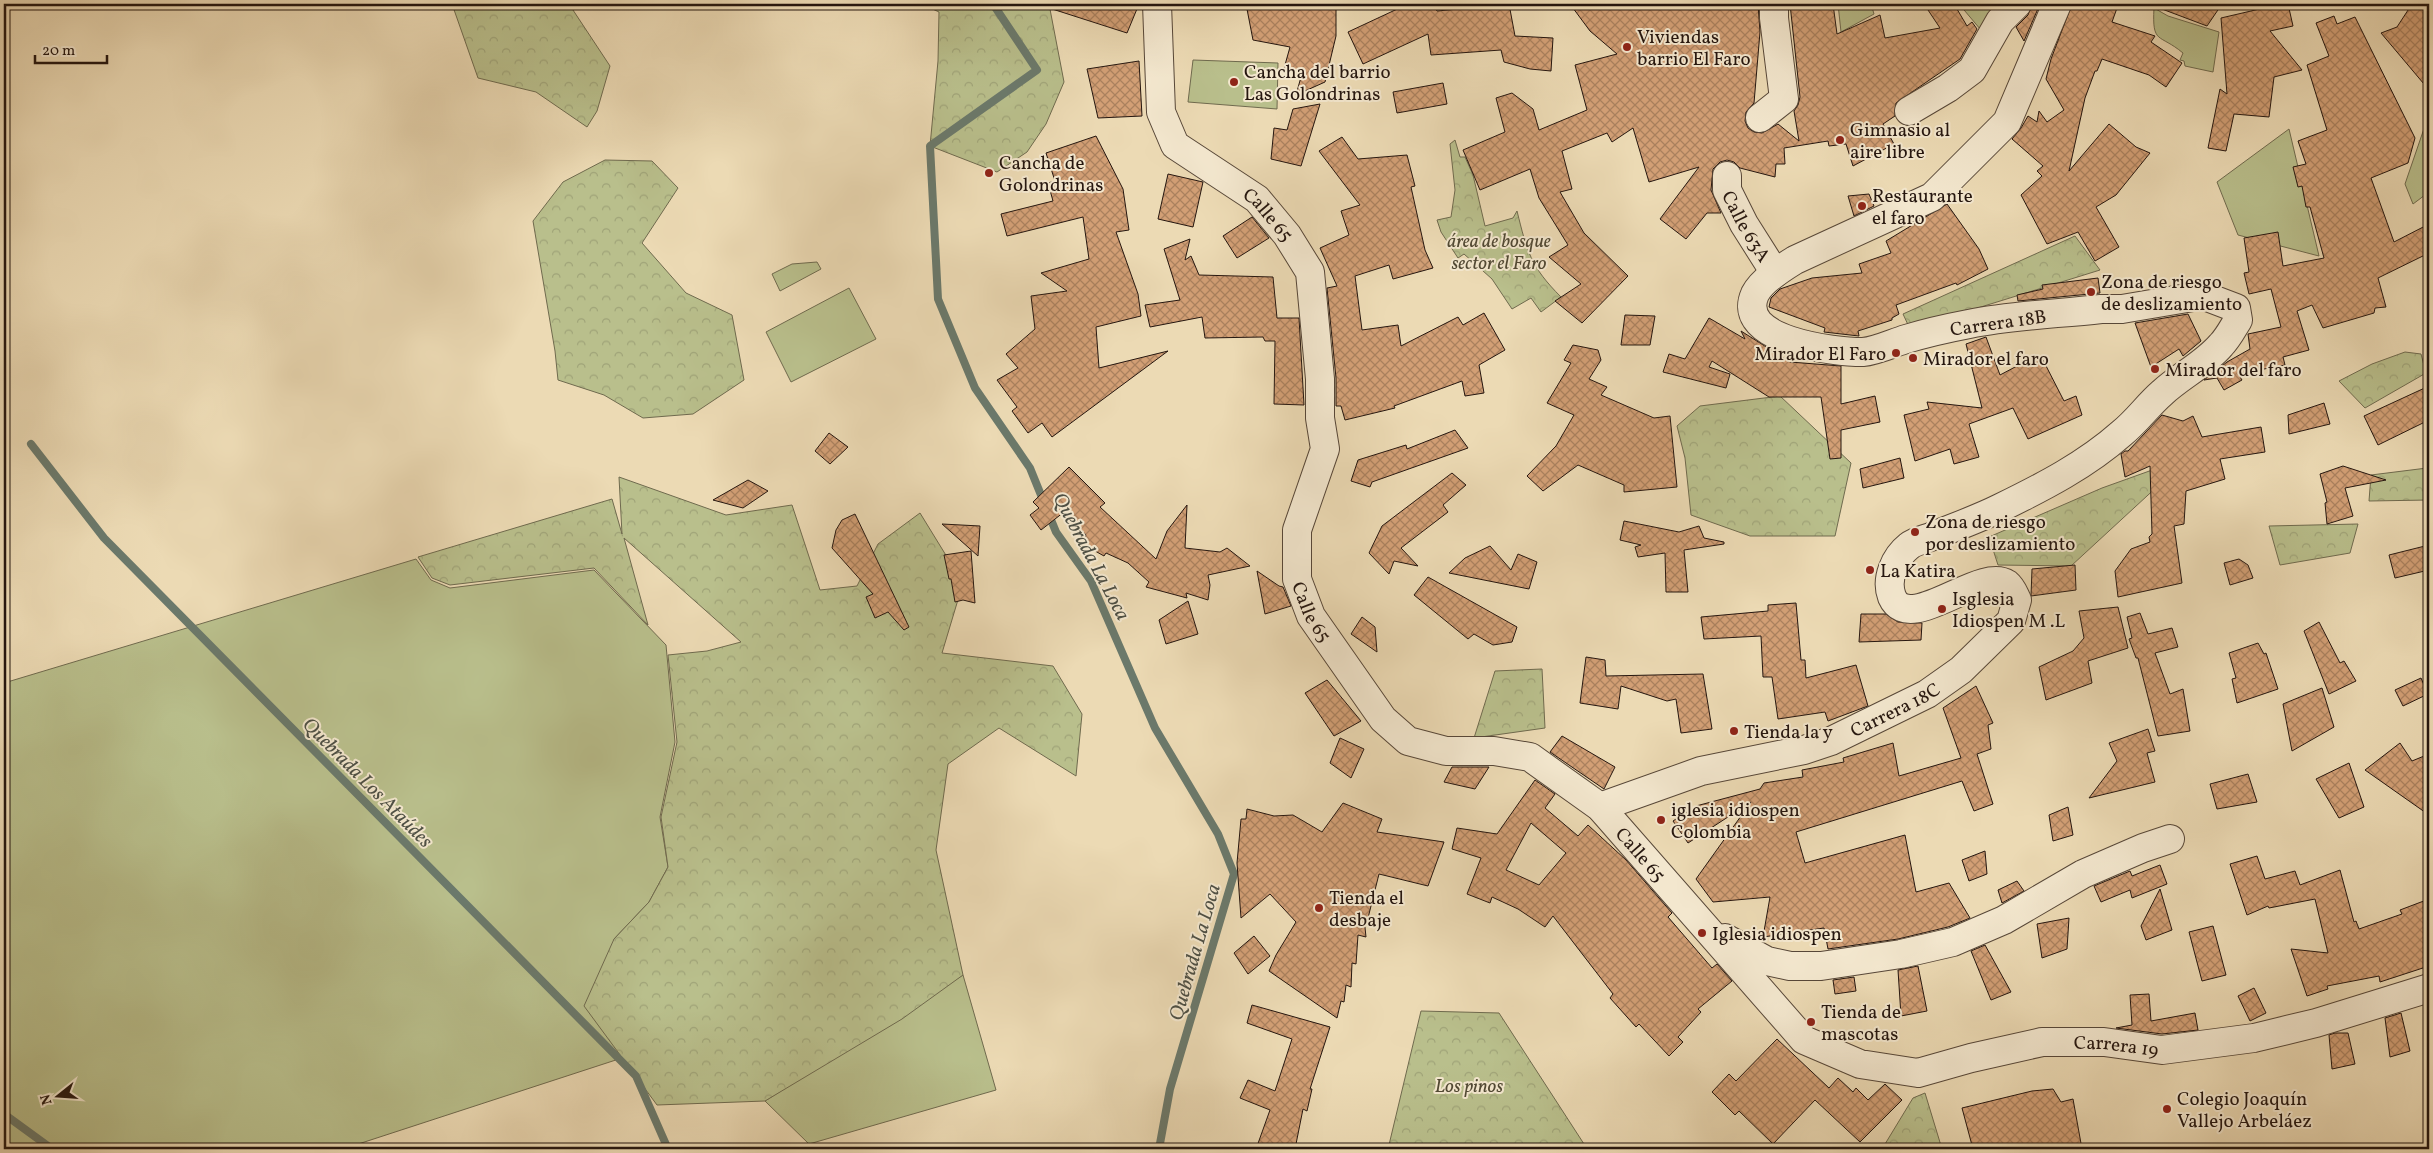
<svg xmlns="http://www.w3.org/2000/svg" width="2433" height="1153" viewBox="0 0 2433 1153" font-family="Vollkorn,serif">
  <defs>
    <pattern id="forest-crowns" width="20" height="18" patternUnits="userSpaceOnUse" patternTransform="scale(1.25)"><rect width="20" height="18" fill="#b9bf8c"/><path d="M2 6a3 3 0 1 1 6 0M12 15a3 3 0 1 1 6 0" fill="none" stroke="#9fa378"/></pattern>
    <pattern id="building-cross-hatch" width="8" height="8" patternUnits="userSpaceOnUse" patternTransform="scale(1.25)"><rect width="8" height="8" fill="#d29f75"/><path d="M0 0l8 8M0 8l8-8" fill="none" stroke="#aa815e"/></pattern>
  </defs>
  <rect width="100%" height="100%" fill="#ecdab4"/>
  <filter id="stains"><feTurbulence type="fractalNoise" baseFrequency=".004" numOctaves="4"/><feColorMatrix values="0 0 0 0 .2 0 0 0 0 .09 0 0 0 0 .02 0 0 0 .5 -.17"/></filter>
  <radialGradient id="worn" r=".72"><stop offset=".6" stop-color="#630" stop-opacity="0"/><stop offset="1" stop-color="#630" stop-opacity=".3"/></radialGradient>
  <g fill="#b9bf8c" stroke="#6f6a4e">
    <path d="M1838,4h33l3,10 -33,18z"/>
    <path d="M1959,4h38l5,8 -16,24z"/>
    <path d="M2154,8l14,8 51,16 -6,40 -28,-6 -1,-5 -4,-1 3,-7c-24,-20 -31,-8 -29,-45z"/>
    <path d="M1193,60l85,3 -1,46 -89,-7z"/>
    <path d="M2429,114v78l-16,12 -8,-20z"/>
    <path d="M2289,129l30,127 -81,-21 -21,-53z"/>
    <path d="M817,262l4,7 -41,22 -8,-17 20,-10z"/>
    <path d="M849,288l27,51 -85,43 -25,-50z"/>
    <path d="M416,559l15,21 19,8 144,-18 72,75 9,97 -15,75 8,50 -19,35 -35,37 11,118 -282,92h-339v-466z"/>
    <path d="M963,975l33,115 -187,54 -44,-43z"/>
  </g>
  <g fill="url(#forest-crowns)" stroke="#6f6a4e">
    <path d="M452,4h117l41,62 -13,45 -10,16 -51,-35 -58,-14z"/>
    <path d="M922,4h127l15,78 -18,42 -19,28 -30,20 -67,-26 8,-85 1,-49z"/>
    <path d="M1455,140l5,17h5l8,18 12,51 28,-8 4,-7c10,40 13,55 44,86l-20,15 -10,-14 -19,11 -20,-30 -28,-25 -6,4 -17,-26 -4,-12 14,-3 4,-27 -5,-46z"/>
    <path d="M605,160l47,1 26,27 -36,55 44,50 46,22 12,65 -51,34 -50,4 -39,-23 -46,-15 -3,-29 -22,-130 30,-39z"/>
    <path d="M2075,236l25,34 -190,59 -7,-15z"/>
    <path d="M2405,352l16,2 5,19 -61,35 -26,-27 33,-17z"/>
    <path d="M1780,396l71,67 -16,73h-85l-59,-21 -6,-57 -8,-32 23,-20z"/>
    <path d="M2427,468l2,2v30l-60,1 2,-26z"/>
    <path d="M2155,469l5,15 -89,82 -73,-1 -9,-28 113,-49z"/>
    <path d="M619,477l107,38 66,-10 28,85 37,-4 21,-42 42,-31 43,70 -21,70 111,13 29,48 -6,62 -77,-48 -51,36 -12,86 27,125 -61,44 -137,82 -108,4 -73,-99 30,-67 35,-37 19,-35 -7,-50 16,-75 -9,-87 39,-4 34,-9 -117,-104 24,87 -54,-57 -144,17 -18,-7 -14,-21 194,-58 10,35z"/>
    <path d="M2358,524l-8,29 -70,12 -11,-39z"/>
    <path d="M1542,669l3,59 -71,10 21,-67z"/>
    <path d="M1421,1011l78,2 85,131 94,5h-290z"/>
    <path d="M1925,1093l17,56h-60l31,-51z"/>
  </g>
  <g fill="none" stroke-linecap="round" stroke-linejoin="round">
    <g stroke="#6b796b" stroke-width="8">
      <path d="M993,4l44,66 -107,76 8,153 37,89 55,80 26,64 35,49 64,147 63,106 16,40 -64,215 -11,60"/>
      <path d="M31,444l73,94 532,538 32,73"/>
      <path d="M4,1114l48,35"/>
    </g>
  </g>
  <g fill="url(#building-cross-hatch)" stroke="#25160f" fill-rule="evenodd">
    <path d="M1047,4h92l-12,29 -81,-26z"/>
    <path d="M1246,4h90v32l-11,46 -29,13 5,-18 -18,-5 7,-25 -37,-7z"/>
    <path d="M1408,4h25l4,7 43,-4 -1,-3h30l6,32 38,2 -2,33 -21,-2 -26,-7 -3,-12 -70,5 -3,-21 -65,30 -15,-32z"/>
    <path d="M1570,4h188l2,28 -6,71 -8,9 -1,9 3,7 6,4 8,1 16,-9 21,17 -5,-30 4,-6 2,-8 -10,-93h43l4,30 43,-19 5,23 55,-10 -16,-24h30l13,22 5,-4 5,7 -17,30 -64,44 -1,13 -12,8 11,20 -41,22 -7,-22 -17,2 -1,-5 -44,7 1,16h-9l-1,13 -35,-9 -6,-6 -7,-2 -7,2 -7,7 -2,21 10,23h-14l-21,26 -26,-20 39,-52 -50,15 -16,-54 -21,14 -5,-9 -45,18 10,38 -12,3 24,41 44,43 -46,47 -27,-22 26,-17 -32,-27 19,-12 -29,-47 -9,-29 -50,21 -17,-40 42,-18 -9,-34 16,-5 21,16 6,21 48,-20 -12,-45 42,-11 -27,-23z"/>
    <path d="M2032,4h8l-16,37 -8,-14 12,-12z"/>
    <path d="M2072,4h33l12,4 -5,14 43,14 -4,6 31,21 -16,24 -17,-12 -47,-16 -5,12h-2l-10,27 -16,73 40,-47 27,23 14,6 -34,42 -20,12 23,40 -24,14 -17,-29 -31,12 -26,-49 21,-19 -5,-5 6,-5 -31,-27 9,-11 7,-12 9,6 2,-11 8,11 17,-12 -18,-31 5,-20z"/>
    <path d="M2154,4h68l-15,22 -53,-20z"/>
    <path d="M2281,4h7l5,22 -23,5 32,39 -28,7 -5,40 -35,-3 -8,37 -18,-3 12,-59 7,5 -6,-76z"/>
    <path d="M2412,4h17v86l-48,-57 16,-6z"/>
    <path d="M2334,16l3,8 18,-7 60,121 -7,25 -37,15 23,64 35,-18v29l-51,25 8,29 -11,1 -1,5 -51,15 -11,-23 -15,6 12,39 -26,7 2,8 -47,9 4,6 -18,10 -7,-12 -13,2 23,-18 23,-13 -2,-15 33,-7 -10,-38 -22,5 -5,-21 5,-1 -5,-34 34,-6 5,34 41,-8 -14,-51h-4l-4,-21 -4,1 -5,-20 13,-3 -8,-23 29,-11 -20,-65 22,-9 -13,-33z"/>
    <path d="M1139,61l3,55 -44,2 -11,-49z"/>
    <path d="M1443,83l4,21 -50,9 -4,-21z"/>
    <path d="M1320,104l-19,62 -30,-7 3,-31 13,2 6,-21z"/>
    <path d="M1096,136l27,53 6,41 -13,2 22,62 3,22 -45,11 3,41 69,-17 -116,86 -10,-14 -14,10 -16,-22 5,-4 -20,-27 21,-12 -12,-14 29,-25 -4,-33 36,-5 -26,-18 48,-14 -6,-42 -76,19 -6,-22 52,-13 -5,-18 7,-2 -9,-28z"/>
    <path d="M1342,137l16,22 49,-4 8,31 -4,1 14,63 8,18 -40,11 -4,-14 -34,11 7,54 36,-5 3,21 57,-29 5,8 21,-12 21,37 -26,15 5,28 -19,3 -3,-15 -68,25 1,2 -50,12 -4,-14h-5v-28l-9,-90 10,-2 -17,-38 29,-13 -8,-24 19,-6 -41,-54z"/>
    <path d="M1168,174l35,8 -10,45 -35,-8z"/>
    <path d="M1869,194l5,12 -20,10 -6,-20z"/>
    <path d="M1947,204l32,45 9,20 -31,16 -1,-2 -60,22 3,9 -7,4v2l-34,11 1,5 -35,-4 1,-4 -56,-21 2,-9 9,-9 32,-11 50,-5 -3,-9 32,-11 -5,-12z"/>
    <path d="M1252,217l17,21 -32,20 -14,-22z"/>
    <path d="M1190,239l-5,21 6,-4 8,19 74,2 4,41h22l5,87 -30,-1 1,-63h-10l-2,-4 -58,1 -3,-21 -52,10 -5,-22 35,-5 -16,-51z"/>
    <path d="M2098,278l2,15 -82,8 -1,-6 26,-6 -1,-4z"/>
    <path d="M2188,314l13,27 -18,15 -4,-7 -28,18 -16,-44z"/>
    <path d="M1625,315l30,1 -5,29h-29z"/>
    <path d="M1709,318l36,21 -4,-8 49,31 51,4v38l34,-8 5,26 -39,8v28l-11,1 -9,-62h-52l-57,-36 -3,6 21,7 -4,14 -63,-16 6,-18 16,5z"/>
    <path d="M1986,337l14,38 34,-18 9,3 21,41 12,-5 6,19 -54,24 -15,-31 -44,16 10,33 -25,7 -4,-15 -35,12 -11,-46 25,-6 -2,-7 55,6 -16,-64z"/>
    <path d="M1573,345l25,5 3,10 -12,19 18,8 -6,8 53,23 16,-2 7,71 -53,5v-7l-46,-20 -35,26 -16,-15 29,-30 18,-31 -27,-12 24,-40 -7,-3z"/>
    <path d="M2429,386v34l-51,25 -14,-29z"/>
    <path d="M2324,403l6,21 -41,10 -1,-19z"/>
    <path d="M2162,415l21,6 10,-5 9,21 59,-10 4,25 -45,7 5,20 -39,12 -2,33 -10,2 8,57 -64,14 -3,-26 16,-22 19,-7 -1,-5 3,-3 -2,-68 -25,11 -4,-23 4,-3h3z"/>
    <path d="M1455,430l13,18 -96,34 -2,5 -19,-6 7,-21 48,-15 1,4z"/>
    <path d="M829,433l19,14 -18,17 -15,-13z"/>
    <path d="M1900,458l4,20 -41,10 -3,-19z"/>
    <path d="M2343,466l43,14 -41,8 8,28 -26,8 -2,-21 2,-1 -7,-28z"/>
    <path d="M1069,467l36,36 -5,4 56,52 11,-28 20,-26 -2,43 35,4 7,-4 23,18 -42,9 2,10 -2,15 -22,-7 1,5 -41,-11 3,-5 -21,-19 -22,-10 -2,3 -23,-13 5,-8 -22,-23 -23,18 -11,-15 9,-7 -6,-6z"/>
    <path d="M1452,473l14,12 -23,20 5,7 -47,36 17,18 -24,-5 -5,13 -20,-21 13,-27z"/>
    <path d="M748,480l20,11 -25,17 -30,-8z"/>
    <path d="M855,514l54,113 -5,3 -16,-18 -13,6 -9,-21 7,-3 -41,-46 4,-18 6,-10z"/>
    <path d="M1624,521l55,11 20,-6 5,12 20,4v2l-40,6 4,42h-22l-1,-39 -27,4 -3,-10 6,-2 -21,-5z"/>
    <path d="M942,524l38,2 -2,30z"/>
    <path d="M2429,545v25l-34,8 -6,-23z"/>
    <path d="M1490,546l21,24 7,-16 19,8 -8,27 -80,-16 16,-15z"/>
    <path d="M971,551l4,52 -12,-3 -8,2 -4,-23h-2l-5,-24z"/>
    <path d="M2239,559l9,6 5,13 -23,7 -6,-22z"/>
    <path d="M2075,565l1,25 -45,6 1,-27z"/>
    <path d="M1257,571l22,15 4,1 8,19 -26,8z"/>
    <path d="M1428,577l89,50 -5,15 -19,3 -19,-11 -6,5 -54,-44z"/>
    <path d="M1188,601l10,33 -32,10 -7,-24z"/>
    <path d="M1796,603l5,57h4l1,18 50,-13 12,41 -40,15 -3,-9 -47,7 -6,-42h-9l-2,-41 -57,3 -3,-22 67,-6v-6z"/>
    <path d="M2118,607l10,41 -40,13 4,22 -46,17 -7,-33 34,-16 11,-13 -5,-27z"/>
    <path d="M2140,613l8,21 24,-6 6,19 -23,6 15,41 13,-5 7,42 -32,5 -20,-78h-2l-7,-19 3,-1 -5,-21z"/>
    <path d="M1861,614h25l12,8 24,1 -1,17 -62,2z"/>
    <path d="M1362,617l13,10 2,25 -26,-18z"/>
    <path d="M2319,622l21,41 4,-2 12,20 -27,13 -25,-63z"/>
    <path d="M2258,643l6,11 2,-1 12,36 -41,14 -5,-24 4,-1 -7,-25z"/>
    <path d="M1586,657l19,3 1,16 97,-2 9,55 -31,4 -5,-34 -9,2 -46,-15 -3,23 -38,-6z"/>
    <path d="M2421,678l7,16 -25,12 -8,-16z"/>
    <path d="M1327,680l34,41 -27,15 -29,-43z"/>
    <path d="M1976,686l17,37 -5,2 3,24 -14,5 16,50 -19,7 -12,-30 -166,51 9,31 100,-28 11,57 33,-9 21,35 -22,9 -50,12 -70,10 -4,-21 -61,9 7,-40 -57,5 -17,-23 55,-77 -63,41 -15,-22 23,-15 64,-17 4,-6 39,-6 -1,-7 42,-8 -1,-4 50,-15 6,33 62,-18 -18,-50z"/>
    <path d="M2322,688l12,39 -42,24 -9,-47z"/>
    <path d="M2148,729l7,22 -8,2 8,29 -66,16 28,-37 -8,-18z"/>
    <path d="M1562,736l53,31 -11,22 -54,-37z"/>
    <path d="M1340,738l24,11 -13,29 -21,-15z"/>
    <path d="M2400,743l12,18 17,-7v61l-64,-45z"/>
    <path d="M2349,763l15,44 -25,11 -23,-39z"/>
    <path d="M1452,767h37l-14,22 -31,-7z"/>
    <path d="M2248,774l9,28 -40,7 -7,-25z"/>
    <path d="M1535,780l20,14 -10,14 33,28 10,-11 38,35 46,53 -4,4 44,51 5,-4 15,17 -34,28 3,3 -23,25 5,5 -14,14 -30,-32 -3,3 -26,-29 3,-4 -60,-78 -8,11 -27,-18 -26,-12 -2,6 -23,-9 14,-36 -29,-9 5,-21 40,6zM1531,823l35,30 -27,32 -33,-15z"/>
    <path d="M1343,803l39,16 -5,13 67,10 -16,44 -49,-12 -11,44h-4l2,19 -8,-2 -2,29 -4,-1 -1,24 -5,-2 -2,17 -3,-1 -4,17 -68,-47 7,-16 20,-33 -26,-28 -29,24 -4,-55 4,-44h5l1,-10 27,7 19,-1 29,17z"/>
    <path d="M2068,807l5,28 -20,6 -4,-26z"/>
    <path d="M1985,851l2,23 -18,7 -7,-21z"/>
    <path d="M2257,856l8,23 30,-8 5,14 40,-15 14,52 2,-1 3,8 43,-15 -2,-4 29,-11v67l-49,16 -1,-6 -52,10 1,3 -21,7 -16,-47 37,4 -13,-54 -46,9 -1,-2 -21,9 -17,-51z"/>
    <path d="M2160,865l7,19 -35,14 -2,-8 -29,12 -7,-16 36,-15 2,5z"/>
    <path d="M2017,881l7,10 -22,12 -4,-13z"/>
    <path d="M2160,889l12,41 -26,10 -5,-14z"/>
    <path d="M2069,918l-2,31 -25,9 -5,-34z"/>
    <path d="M2213,926l13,49 -24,6 -13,-49z"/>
    <path d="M1254,936l16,20 -22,18 -14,-21z"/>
    <path d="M1985,945l26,47 -20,8 -20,-49z"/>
    <path d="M1918,966l9,45 -26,5 -3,-46z"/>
    <path d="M1854,977l2,14 -21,3 -2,-14z"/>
    <path d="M2254,988l12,25 -16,8 -12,-25z"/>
    <path d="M2149,994l2,27 44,-8 3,17 -36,4 -46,-6 16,-3 -2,-30z"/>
    <path d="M1252,1005l78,22 -20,62h2l-5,22 -4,-2 -8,40h-39l14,-39 -30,-12 8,-18 27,11 17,-52 -45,-16z"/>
    <path d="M2401,1013l9,38 -20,6 -5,-39z"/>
    <path d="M2335,1033h13l7,31 -23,5 -3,-34z"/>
    <path d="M1777,1039l52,49 9,-10 15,14 3,-4 12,12 17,-16 17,16 -42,42 -45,-42 -42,44 -34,-33 -4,4 -23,-23 17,-18 7,7z"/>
    <path d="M2053,1089l8,13 12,-3 9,50h-109l-11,-41 70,-17z"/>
  </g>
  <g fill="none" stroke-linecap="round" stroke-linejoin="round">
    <defs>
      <g id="street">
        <path id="s1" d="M1157,4l4,108 14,33 82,54 30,36 23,37 10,107v39l5,31 -28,81v49l14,37 72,103 25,22 38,10h48l36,6 70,50 204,233 56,24 58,9 53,-15 71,-16h62l58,8 92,-12 62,-15 113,-35"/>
        <path d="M1909,111l39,-23 24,-18 28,-49 17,-17"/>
        <path d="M1760,118l24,-19 -10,-81v-14"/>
        <path id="s2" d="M1727,176v14l17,34 31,49"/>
        <path id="s3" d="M1600,807l101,-36 103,-21 27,-9 96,-47 34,-24 50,-49 6,-21c-3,-6 -5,-12 -10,-16 -27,-18 -98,52 -115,13 -7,-18 3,-40 17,-51 6,-5 17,-7 24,-10 22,-9 45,-17 67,-28 43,-21 86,-43 122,-75 15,-12 26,-28 40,-40 18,-17 43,-29 59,-48 7,-7 12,-17 17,-25l-2,-12 -29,-11h-14l-71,12h-21c-44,5 -89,6 -132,15 -21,4 -43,9 -63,15 -13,4 -30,12 -43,13 -28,0 -129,-11 -108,-58 7,-14 27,-26 40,-34l137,-63 75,-75 50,-118"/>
        <path d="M1725,938l42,23 23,5h31l80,-12 52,-12 51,-22 79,-46 60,-26 27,-9"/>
      </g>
    </defs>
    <use href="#street" stroke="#574738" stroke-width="30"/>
    <use href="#street" stroke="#f3e7ce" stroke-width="28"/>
  </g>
  <g fill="#8f2418" stroke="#f3e7ce" stroke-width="2">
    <circle cx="1627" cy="47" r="5"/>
    <circle cx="1234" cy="82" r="5"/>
    <circle cx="1840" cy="140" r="5"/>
    <circle cx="989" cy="173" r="5"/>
    <circle cx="1862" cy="206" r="5"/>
    <circle cx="2091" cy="292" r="5"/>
    <circle cx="1896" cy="353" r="5"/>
    <circle cx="1913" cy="358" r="5"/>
    <circle cx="2155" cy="369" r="5"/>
    <circle cx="1915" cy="532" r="5"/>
    <circle cx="1870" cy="570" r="5"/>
    <circle cx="1942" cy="609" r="5"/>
    <circle cx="1734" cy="731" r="5"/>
    <circle cx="1661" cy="820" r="5"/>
    <circle cx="1319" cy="908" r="5"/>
    <circle cx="1702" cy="933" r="5"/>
    <circle cx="1811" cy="1022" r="5"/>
    <circle cx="2167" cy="1109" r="5"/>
  </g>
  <g text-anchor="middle" stroke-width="4" stroke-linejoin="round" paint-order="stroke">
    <g font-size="19" fill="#25160f" stroke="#f3e7ce" text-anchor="start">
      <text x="1637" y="43">Viviendas<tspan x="1637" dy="22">barrio El Faro</tspan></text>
      <text x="1244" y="78">Cancha del barrio<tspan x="1244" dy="22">Las Golondrinas</tspan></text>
      <text x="1850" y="136">Gimnasio al<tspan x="1850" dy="22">aire libre</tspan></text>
      <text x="999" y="169">Cancha de<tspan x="999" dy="22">Golondrinas</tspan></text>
      <text x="1872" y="202">Restaurante<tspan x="1872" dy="22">el faro</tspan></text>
      <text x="2101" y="288">Zona de riesgo<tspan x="2101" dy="22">de deslizamiento</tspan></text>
      <text x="1886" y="360" text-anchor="end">Mirador El Faro</text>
      <text x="1923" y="365">Mirador el faro</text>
      <text x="2165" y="376">Mirador del faro</text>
      <text x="1925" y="528">Zona de riesgo<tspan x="1925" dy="22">por deslizamiento</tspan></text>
      <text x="1880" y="577">La Katira</text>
      <text x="1952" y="605">Isglesia<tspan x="1952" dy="22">Idiospen M .L</tspan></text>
      <text x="1744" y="738">Tienda la y</text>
      <text x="1671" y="816">iglesia idiospen<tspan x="1671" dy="22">Colombia</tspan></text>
      <text x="1329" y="904">Tienda el<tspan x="1329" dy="22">desbaje</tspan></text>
      <text x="1712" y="940">Iglesia idiospen</text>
      <text x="1821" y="1018">Tienda de<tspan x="1821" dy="22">mascotas</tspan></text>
      <text x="2177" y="1105">Colegio Joaquín<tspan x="2177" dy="22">Vallejo Arbeláez</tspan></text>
    </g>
    <g font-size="19" fill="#25160f" stroke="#f3e7ce">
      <text dy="7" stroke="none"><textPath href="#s1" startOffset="261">Calle 65</textPath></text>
      <text dy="7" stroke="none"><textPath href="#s2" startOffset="55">Calle 63A</textPath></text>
      <text transform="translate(1998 322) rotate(-8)" y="7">Carrera 18B</text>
      <text dy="7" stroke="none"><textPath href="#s1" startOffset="681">Calle 65</textPath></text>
      <text dy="7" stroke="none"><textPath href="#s3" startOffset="312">Carrera 18C</textPath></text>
      <text dy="7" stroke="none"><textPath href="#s1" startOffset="1116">Calle 65</textPath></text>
      <text dy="7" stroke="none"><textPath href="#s1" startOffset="1685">Carrera 19</textPath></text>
    </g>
    <g font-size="19" font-style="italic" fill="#514934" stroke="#f3e7ce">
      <text x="1499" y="247">área de bosque<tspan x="1499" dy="22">sector el Faro</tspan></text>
      <text x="1469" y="1092">Los pinos</text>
    </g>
    <g font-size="20" font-style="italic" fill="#4e5045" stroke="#f3e7ce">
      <text transform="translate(1092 556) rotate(62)" y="7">Quebrada La Loca</text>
      <text transform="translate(368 782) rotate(45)" y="7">Quebrada Los Ataúdes</text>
      <text transform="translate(1194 952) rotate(-74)" y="7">Quebrada La Loca</text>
    </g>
  </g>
  <rect width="2433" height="1153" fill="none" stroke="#ecdab4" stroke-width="20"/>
  <rect x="5" y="5" width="2423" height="1143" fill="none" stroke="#25160f" stroke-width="2.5"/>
  <rect x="10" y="10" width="2413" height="1133" fill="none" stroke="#25160f"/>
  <g transform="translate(58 1096) rotate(253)" stroke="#f3e7ce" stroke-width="4" paint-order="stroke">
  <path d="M0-4L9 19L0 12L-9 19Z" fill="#25160f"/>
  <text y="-8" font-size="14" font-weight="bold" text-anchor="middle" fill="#25160f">N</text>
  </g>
  <path d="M35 55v8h72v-8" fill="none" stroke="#25160f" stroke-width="2.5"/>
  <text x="42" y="55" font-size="15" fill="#25160f" stroke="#f3e7ce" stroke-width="4" paint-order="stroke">20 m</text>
  <rect width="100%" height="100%" filter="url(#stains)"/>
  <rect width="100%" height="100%" fill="url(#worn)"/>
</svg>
